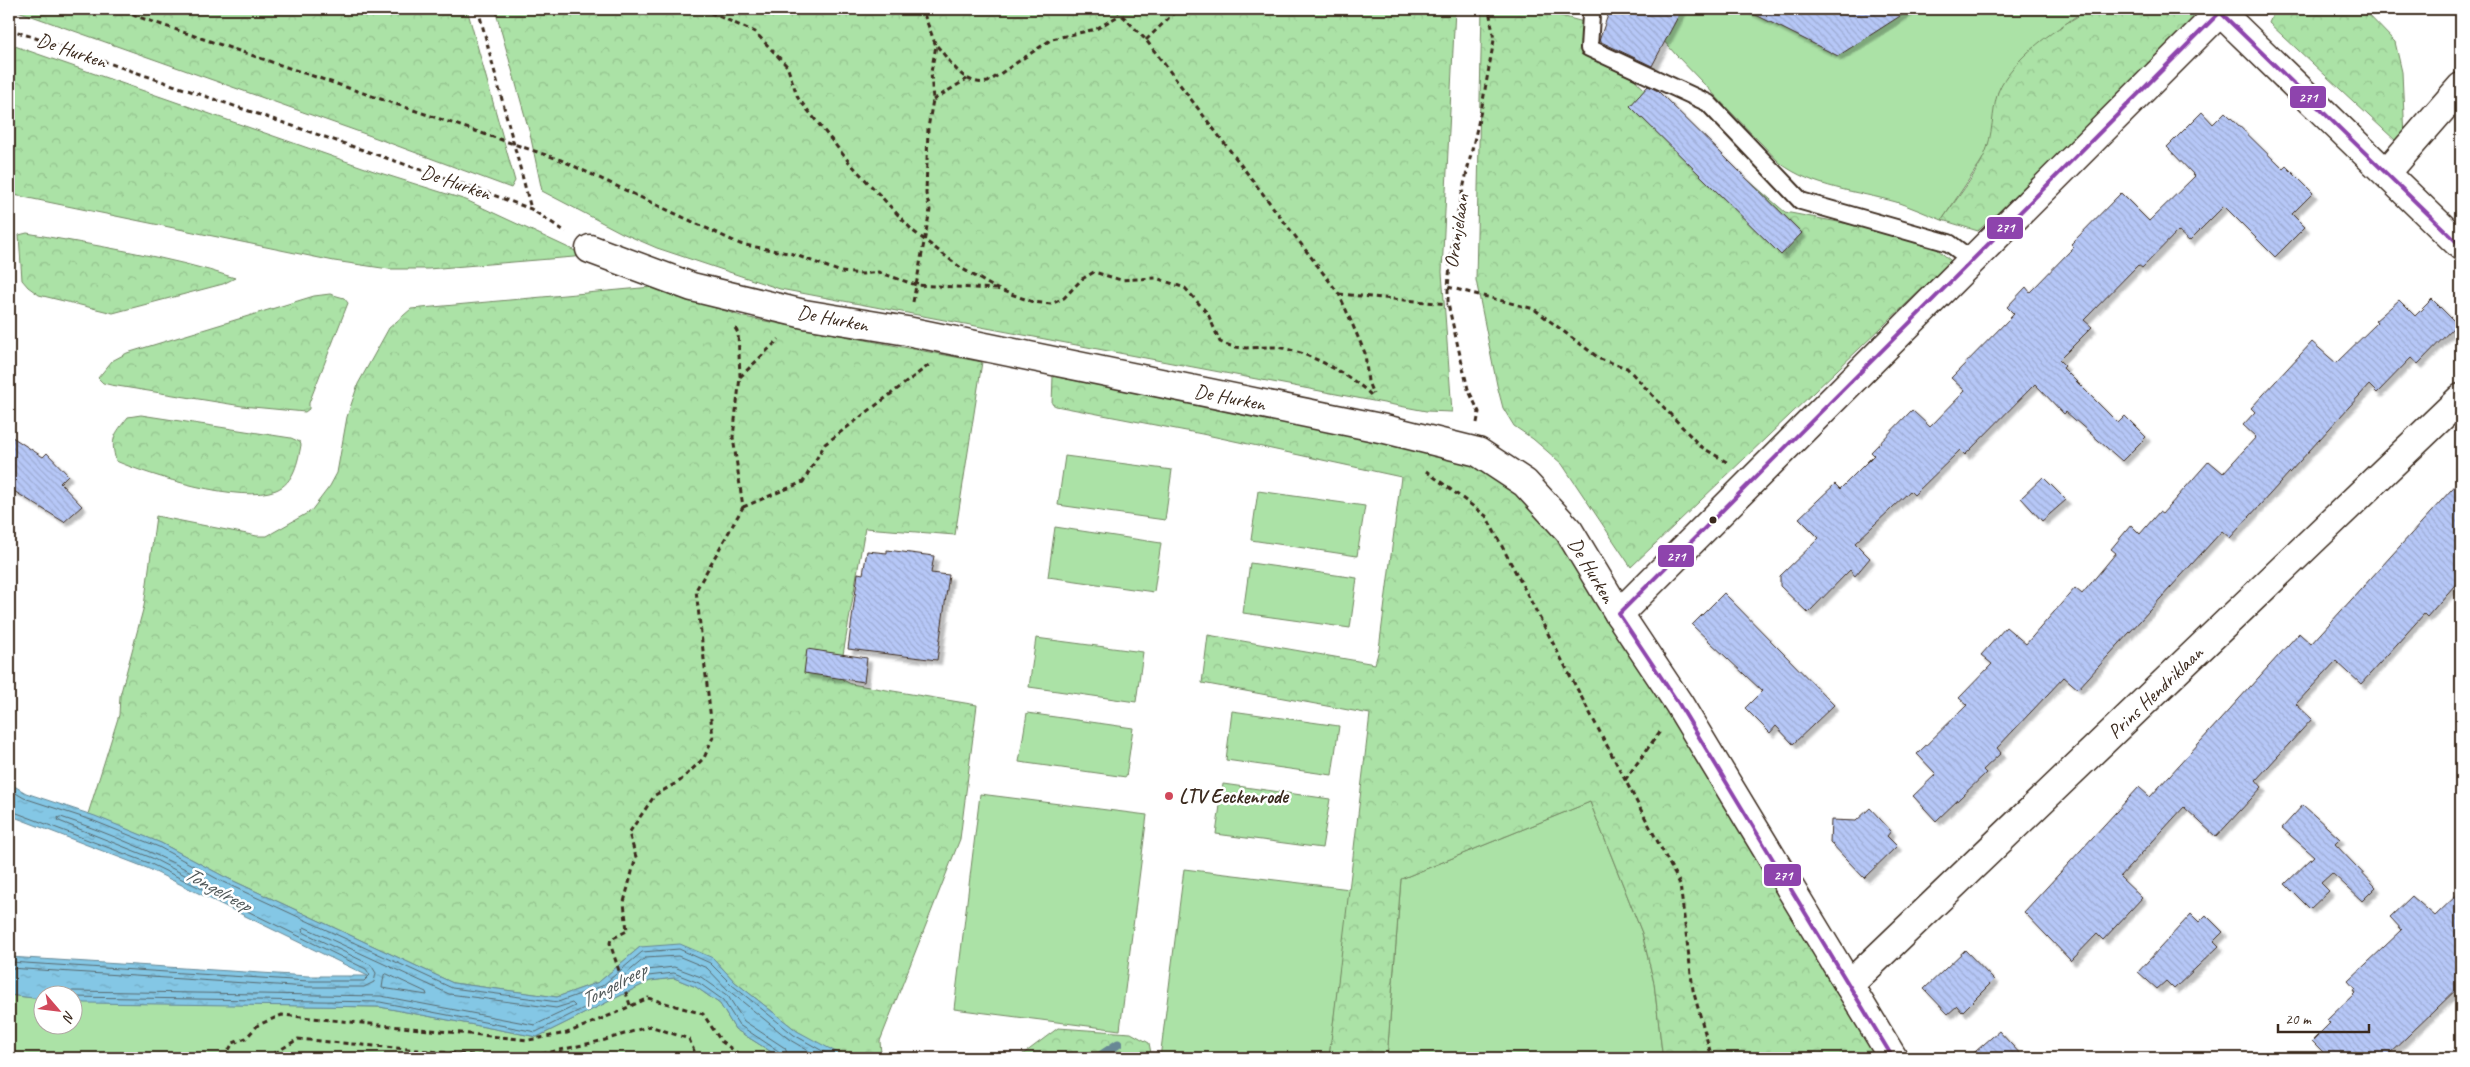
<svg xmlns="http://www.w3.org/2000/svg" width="2470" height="1067" viewBox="0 0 2470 1067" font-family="Caveat,sans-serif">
  <defs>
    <pattern id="forest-crowns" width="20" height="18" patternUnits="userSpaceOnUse" patternTransform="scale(1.25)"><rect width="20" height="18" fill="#abe2a6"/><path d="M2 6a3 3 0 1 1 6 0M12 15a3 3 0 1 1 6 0" fill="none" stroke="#94c28e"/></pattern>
    <pattern id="water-ripples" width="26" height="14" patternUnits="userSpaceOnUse" patternTransform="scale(1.25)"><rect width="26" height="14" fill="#84c7e5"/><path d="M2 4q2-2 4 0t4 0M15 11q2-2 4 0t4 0" fill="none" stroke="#73abc4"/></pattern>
    <pattern id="building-back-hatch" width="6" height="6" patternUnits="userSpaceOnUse" patternTransform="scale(1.25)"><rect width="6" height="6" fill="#b6c7f7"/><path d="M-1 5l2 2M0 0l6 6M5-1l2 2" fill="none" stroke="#9dabd3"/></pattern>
    <filter id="shadow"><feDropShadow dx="4.5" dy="4.5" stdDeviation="1" flood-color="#0004"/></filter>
  </defs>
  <rect width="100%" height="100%" fill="#fff"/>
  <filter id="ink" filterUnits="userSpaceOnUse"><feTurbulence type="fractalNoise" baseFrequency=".02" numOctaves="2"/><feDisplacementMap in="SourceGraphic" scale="10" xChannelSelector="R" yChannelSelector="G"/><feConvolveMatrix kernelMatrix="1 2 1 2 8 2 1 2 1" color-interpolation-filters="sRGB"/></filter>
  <g filter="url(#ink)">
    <g fill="#abe2a6" stroke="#738662">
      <path d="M1636,9h455l-15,7 -49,37 -29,39 -6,44 -8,21 -42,63c-15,-6 -31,-13 -46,-18 -39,-11 -83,-14 -116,-39l-104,-108z"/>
      <path d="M1065,456l107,14 -7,50 -107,-15z"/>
      <path d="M1258,491l107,15 -8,50 -106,-16z"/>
      <path d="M1055,527l106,16 -7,49 -106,-15z"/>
      <path d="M1250,563l107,15 -7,50 -107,-15z"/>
      <path d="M1036,638l107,14 -7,50 -107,-15z"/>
      <path d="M1232,711l107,15 -7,49 -106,-15z"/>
      <path d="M1027,713l106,15 -7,49 -107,-15z"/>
      <path d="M1223,784l107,15 -8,49 -106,-14z"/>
      <path d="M980,794l167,21 -27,215 -166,-21z"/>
      <path d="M1590,802l52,131 12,50 8,69 -1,6h-274l14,-179z"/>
      <path d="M1184,869l166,20 -21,169h-169z"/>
      <path d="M674,978l22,9 24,17 15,25 46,29h-772v-63l33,4v25h30l1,-22 307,5 157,30 113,-56z"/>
    </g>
    <g fill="url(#forest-crowns)" stroke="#738662">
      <path d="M12,9h455l48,172 -4,7 -143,-53z"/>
      <path d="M495,9h960l-13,263 10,140 -26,-1 -646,-122 -123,-41 -35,-15 -80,-42 -12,-57z"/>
      <path d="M1482,9h53l60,16v14l59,60 131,113 117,22 34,14 15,13 -320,306 -69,-103 -29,-25 -19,-13 -11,-18 -6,-23 -21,-105z"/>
      <path d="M2091,9h97l15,12 -225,210 -36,-11c14,-21 32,-42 42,-64 10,-22 7,-43 14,-64 13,-34 62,-67 93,-83z"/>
      <path d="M2275,9h88l32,33 7,30 3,66 -8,4 -128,-119z"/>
      <path d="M9,44l365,127 92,29 120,56 -158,13h-39l-55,-8 -325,-67z"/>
      <path d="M27,233c69,13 141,23 208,45l-12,6 -110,29 -74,-18 -11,-8 -6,-7 -3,-45z"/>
      <path d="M652,287l92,30 238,45 -27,173 -90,-7 -25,144 3,8 8,4 126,21 -17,134 -80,202 1,13 11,4h-45l-25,-12 -25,-15 -62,-49 -22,-24 -73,-11 -41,35 -42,15 -104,-14 -228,-106 -64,-34 -73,-29 31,-99 1,-19 24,-90 12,-90 101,20h10l44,-25 19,-25 7,-13 10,-56 11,-33 31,-56 22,-19z"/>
      <path d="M330,294l14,4 4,5 -39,100v6l-4,3 -63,-6 -131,-21 -8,-2 -5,-5 14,-17 15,-8 187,-57z"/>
      <path d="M1053,376l428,86 63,52 64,97 273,447h-220l1,-6 -8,-69 -12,-50 -52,-131 -189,77 -14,179h-58l41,-344 -168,-31 6,-48 167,29 4,-15 22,-172 -199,-43 -146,-28 -4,-2z"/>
      <path d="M141,415l150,23 9,4 1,3c-3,16 -7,38 -25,45 -35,14 -125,-14 -160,-29 -6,-23 -2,-26 12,-44z"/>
      <path d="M1058,1028l73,5 18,10 3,15h-134z"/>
    </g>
    <path fill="url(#water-ripples)" stroke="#678895" d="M9,783l17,10 69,23 66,27 64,34 228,106 104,14 42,-15 41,-35 40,-3 33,14 22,24 62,49 50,27h-66l-46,-29 -15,-25 -24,-17 -22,-9 -24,3 -113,56 -157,-30 -294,-4 -13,-1 -1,-8h-30v5l-33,-4v-38l299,19h60l-221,-108 -138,-53z"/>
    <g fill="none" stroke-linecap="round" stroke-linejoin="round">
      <g stroke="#58696e" stroke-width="1">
        <path d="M9,789l15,9 70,23 65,26 64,35 229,106 106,14 44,-16 40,-34 37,-3 31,14 22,22 62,50 41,23"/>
        <path d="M9,810l140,53 217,106 4,6 -6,6h-56l-299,-19"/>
        <path d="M61,817c51,17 98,38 146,63l1,3 -4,2 -52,-27 -93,-37 -1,-3z"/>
        <path d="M9,968l299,19h56l10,-5 2,-9 -5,-8 -68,-33 -1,-3 2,-2 145,67 107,14 16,-5 3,3 -40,19 -154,-29 -308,-5 -8,3"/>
        <path d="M387,974l39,18 1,3 -45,-7 2,-13z"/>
        <path d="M72,997l308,5 156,30 112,-56 26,-3 25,10 24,17 16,25 41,27 2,6"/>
        <path d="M789,1058l-4,-10 -41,-27 -16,-25 -27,-19 -27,-10 -27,3 -24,12 -3,-3 25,-21 33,-2 29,12 21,22 62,50 31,18"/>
      </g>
      <path stroke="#678895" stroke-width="9" d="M1097,1058l21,-14"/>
    </g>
    <g fill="url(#building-back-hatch)" stroke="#3b2a1e" filter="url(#shadow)">
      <path d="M1610,9h72l-30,57 -53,-25z"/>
      <path d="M1744,9h167l-73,47z"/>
      <path d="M1648,86l10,5 144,142 -21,22 -151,-149z"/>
      <path d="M2202,112l11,12 12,-12 58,57 3,-3 27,27 -21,21 13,13 -30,30 -51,-51 -35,35 -11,-10 -36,37 -4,-3 -54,55 8,7 -33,33 6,6 -2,2 55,55 7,-7 21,21 -24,24 -56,-49 -2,2 -29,-30 -70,71 -5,-5 -46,45 -4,-4 -55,52 15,15 -15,18 -5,-6 -42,43 -28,-27v-10l39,-38 -20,-20 36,-34 5,5 34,-34 -3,-3 41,-42 18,17 35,-36 -14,-13 63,-64 -7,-7 19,-20 4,5 44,-45 -3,-3 50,-51 28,28 46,-45 -28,-29z"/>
      <path d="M2432,299l25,25 -39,40 -7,-6 -34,35 -8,-8 -139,153 -8,-7 -144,158 -14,-12 -67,71 4,5 -18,17 3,3 -50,48 -23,-25 23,-22 -19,-20 50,-49 -8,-7 33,-34 -11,-9 25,-28 20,17 49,-56 7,6 34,-41 -5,-4 20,-24 9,9 19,-22 3,2 47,-53 14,12 33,-36 -13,-12 12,-13 -4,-4 61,-66 24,21 41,-40 -2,-2 24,-21 16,16z"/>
      <path d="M9,435l34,22 4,-4 21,22 -8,8 22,23 -18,16 -55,-34z"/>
      <path d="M2043,477l23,23 -24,21 -21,-23z"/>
      <path d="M2461,479v99l-34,39 -3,-3 -63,70 -25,-23 -40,43 16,15 -56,61 6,7 -46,50 -32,-30 -64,70 22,21 -39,42 -6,-6 -26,27 -47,-49 115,-125 11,10 149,-164 12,11z"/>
      <path d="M887,550l47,6 -3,17 18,2 -12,85 -89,-11 10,-76 5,1 4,-23 20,2z"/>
      <path d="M1724,593l110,112 -41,39 -17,-18 -6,7 -25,-25 17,-17 -70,-66z"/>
      <path d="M807,649l60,9 -3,24 -60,-9z"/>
      <path d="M2303,805l37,34 -5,5 41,43 -14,14 -30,-28 -11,10 8,8 -19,18 -25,-25 29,-28 -32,-28z"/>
      <path d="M1870,808l21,23 -4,5 10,10 -33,32 -34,-36 1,-22 25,1z"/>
      <path d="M2461,891v94l-76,73h-56l-17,-17 18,-18 -3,-3 28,-27 -2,-3 2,-1 -7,-8 54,-51 -12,-13 22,-21 23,20z"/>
      <path d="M2191,914l8,8 7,-7 17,17 -9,9 5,5 -45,43 -8,-8 -9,8 -19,-17z"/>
      <path d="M1965,950l29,30 -32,32 -5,-6 -9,8 -24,-25z"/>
      <path d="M1999,1031l25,27h-56z"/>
    </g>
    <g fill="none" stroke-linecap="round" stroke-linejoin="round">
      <defs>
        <path id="service" d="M1593,9l-2,6 -2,33 119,55 93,98 148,42 24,18"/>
        <g id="minor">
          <path d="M2217,9l244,237"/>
          <path d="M2387,172l74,-85"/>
          <path d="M590,249l102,38 112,27 103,17 478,98 93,23 47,31 44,48 50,83 60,90 214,354"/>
          <path d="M1619,614l601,-602"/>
          <path d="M1849,985l612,-587"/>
        </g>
      </defs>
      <use href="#service" stroke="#3b2a1e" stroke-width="20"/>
      <use href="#minor" stroke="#3b2a1e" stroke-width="31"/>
      <g stroke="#3b2a1e" stroke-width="3" stroke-dasharray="5 4" stroke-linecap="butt">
        <path d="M115,9l446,151 179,84 53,10 48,18 22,2 15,-2 38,13 80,4"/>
        <path d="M478,9l53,200"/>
        <path d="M702,9l53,23 32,34 11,32 51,64 64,69 48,37 36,21 36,13 18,2 13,-6 18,-19 12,-7 27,8 35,-2 29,10 23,26 12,28c22,10 33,4 56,5 29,3 75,28 95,48"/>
        <path d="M1116,9l30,31 193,254 26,59 3,29 5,12"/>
        <path d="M9,29l468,160 54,20 35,23"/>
        <path d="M1146,40l32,-31"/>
        <path d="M937,46c15,17 26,40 51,36l64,-43 44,-10 24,-14"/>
        <path d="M933,100l34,-21"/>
        <path d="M1448,287l86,22 66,50 27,9 73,78 30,18"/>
        <path d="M1339,294l109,10"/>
        <path d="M913,302l17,-92 -4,-16 2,-66 5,-28 -2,-28 5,-26 -14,-37"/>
        <path d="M735,328l3,5 2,43"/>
        <path d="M1477,423l2,-11 -11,-23 -20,-85v-17l5,-54 29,-127 12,-66 -5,-31"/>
        <path d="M1426,471l60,45 194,368 13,106 19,68"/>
        <path d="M743,507l60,-25 22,-38 104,-79"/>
        <path d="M1625,780l36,-50"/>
        <path d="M630,1005l-20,-62 1,-4 16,-8 -3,-29 12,-45 -7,-24 26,-38 25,-14 24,-23 9,-21 -17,-147 47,-83 -10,-70 7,-60 39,-38"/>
        <path d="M224,1058l9,-15 13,-5 12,-13 24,-10 247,25 38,-7 44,-18 37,-17 55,16 18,27 23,17"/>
        <path d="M267,1058l31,-19 207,19"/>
        <path d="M524,1058l81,-18 45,-14 39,13 8,19"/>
      </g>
      <use href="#service" stroke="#fff" stroke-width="16"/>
      <use href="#minor" stroke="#fff" stroke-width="28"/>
      <defs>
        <path id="bus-1" d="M1893,1058l-214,-354 -60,-90 601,-602 241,234"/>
      </defs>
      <use href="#bus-1" stroke="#fff" stroke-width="8"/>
      <use href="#bus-1" stroke="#8e44ad" stroke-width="4"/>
    </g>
  </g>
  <circle fill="#3b2a1e" stroke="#fff" stroke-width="2" cx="1713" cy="520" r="4.5"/>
  <circle fill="#d1495b" stroke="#fff" stroke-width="2" cx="1169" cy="796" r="5"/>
  <g text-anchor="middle" stroke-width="5" stroke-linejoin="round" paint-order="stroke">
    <g font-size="20" fill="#3b2a1e" stroke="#fff">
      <text transform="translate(72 50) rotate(19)" y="7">De Hurken</text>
      <text transform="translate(456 182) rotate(19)" y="7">De Hurken</text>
      <text transform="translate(1456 231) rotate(-81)" y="7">Oranjelaan</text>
      <text transform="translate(833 318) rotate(11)" y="7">De Hurken</text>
      <text transform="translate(1230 397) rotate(11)" y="7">De Hurken</text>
      <text transform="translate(1592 570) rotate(59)" y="7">De Hurken</text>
      <text transform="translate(2155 692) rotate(-44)" y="7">Prins Hendriklaan</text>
    </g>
    <g font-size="20" font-weight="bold" fill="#3b2a1e" stroke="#fff" text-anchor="start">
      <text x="1179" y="803">LTV Eeckenrode</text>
    </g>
    <g font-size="21" font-style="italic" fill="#51595a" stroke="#fff">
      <text transform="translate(218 889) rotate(29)" y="7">Tongelreep</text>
      <text transform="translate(613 985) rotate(-28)" y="7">Tongelreep</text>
    </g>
  </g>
  <g stroke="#fff" stroke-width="2">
    <rect x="2289" y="85" width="38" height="24" rx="5" fill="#8e44ad"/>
    <rect x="1986" y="216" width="38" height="24" rx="5" fill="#8e44ad"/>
    <rect x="1657" y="544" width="38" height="24" rx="5" fill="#8e44ad"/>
    <rect x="1763" y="863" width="39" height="24" rx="5" fill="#8e44ad"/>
  </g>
  <g font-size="14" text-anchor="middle" font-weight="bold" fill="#fff">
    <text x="2308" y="102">271</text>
    <text x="2005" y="232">271</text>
    <text x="1676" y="561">271</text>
    <text x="1783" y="880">271</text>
  </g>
  <rect width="2470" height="1067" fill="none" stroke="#fff" stroke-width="30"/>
  <rect x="15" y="15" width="2440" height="1037" fill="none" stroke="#3b2a1e" stroke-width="2" filter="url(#ink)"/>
  <g transform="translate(58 1010) rotate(118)"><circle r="24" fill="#ffffff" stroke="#b1aaa5"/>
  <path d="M0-4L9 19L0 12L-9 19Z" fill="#d1495b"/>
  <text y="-8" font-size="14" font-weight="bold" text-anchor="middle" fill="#3b2a1e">N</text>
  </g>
  <path d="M2278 1024v8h91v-8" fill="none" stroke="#3b2a1e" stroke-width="2.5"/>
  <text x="2285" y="1024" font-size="15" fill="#3b2a1e" stroke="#ffffff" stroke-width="4" paint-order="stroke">20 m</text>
</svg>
